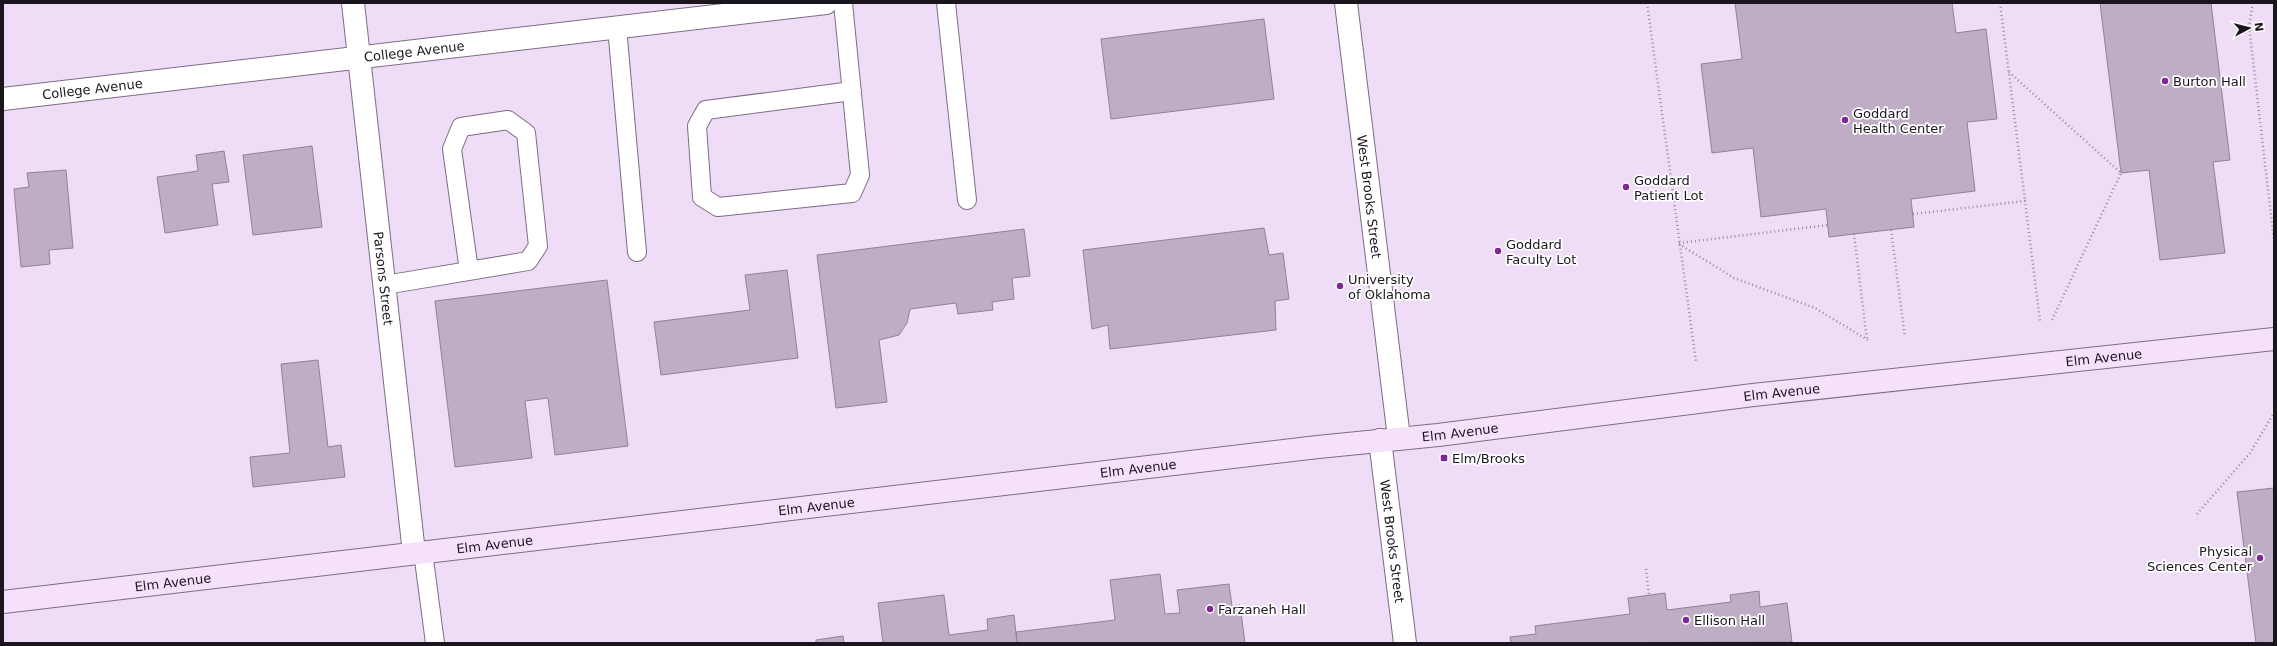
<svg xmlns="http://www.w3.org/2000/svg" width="2277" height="646" viewBox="0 0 2277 646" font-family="'DejaVu Sans',sans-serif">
  <rect width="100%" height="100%" fill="#efdcf6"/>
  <g fill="#bfacc5" stroke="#928198">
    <path d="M1735,3h217l4,30 30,-4 11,90 -30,3 8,69 -64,8 3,28 -60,7 -25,3 -3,-28 -65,8 -8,-69 -41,5 -11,-89 41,-5z"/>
    <path d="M2100,3h111l19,157 -17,2 12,91 -65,7 -11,-90 -28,3z"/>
    <path d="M1264,19l10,80 -163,20 -10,-80z"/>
    <path d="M312,146l10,81 -69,8 -10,-80z"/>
    <path d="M224,151l5,31 -17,2 6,41 -53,8 -8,-56 41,-6 -2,-16z"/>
    <path d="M66,170l7,78 -24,2 1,14 -29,3 -7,-78 15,-2 -2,-14z"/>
    <path d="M1264,228l5,27 14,-2 6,46 -14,2 1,29 -166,19 -2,-24 -16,4 -9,-79z"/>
    <path d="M1024,229l6,47 -18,2 2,21 -22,3 1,8 -35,4 -2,-11 -46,6 -3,14 -8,12 -20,5 8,62 -51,6 -19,-153z"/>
    <path d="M787,270l11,88 -137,17 -7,-53 96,-12 -5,-35z"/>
    <path d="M607,280l21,166 -73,9 -7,-57 -23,3 7,57 -77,9 -20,-166z"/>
    <path d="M318,360l10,87 13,-2 4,32 -92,10 -3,-30 40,-4 -9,-89z"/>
    <path d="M2274,488v155h-18l-19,-151z"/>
    <path d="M1160,574l5,40 15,-1 -3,-23 52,-6 3,22 8,-1 5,38h-228l-1,-11 99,-12 -5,-40z"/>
    <path d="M1759,591l1,16 27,-4 5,39 -281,1 -1,-6 26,-3 -1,-8 95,-12 -2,-16 37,-5 2,17 64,-8 -1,-7z"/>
    <path d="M944,595l5,40 39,-5 -1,-11 27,-4 3,28h-136h2l-5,-40z"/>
    <path d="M843,636l1,7h-28v-3z"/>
  </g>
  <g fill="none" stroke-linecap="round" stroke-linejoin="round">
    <defs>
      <g id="lane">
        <path d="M843,3l17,172 -8,18 -134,14 -16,-10 -5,-71 9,-16 146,-19"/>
        <path d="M946,3l21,197"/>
        <path d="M617,27l20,225"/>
        <path d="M385,285l143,-24 10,-15 -12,-113 -18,-13 -47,7 -9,22 17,122"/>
        <path d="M423,552l12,91"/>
      </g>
      <g id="street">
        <path id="s1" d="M353,3l61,550"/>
        <path id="s2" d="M1346,3l53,435"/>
        <path id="s3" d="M3,99l823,-96"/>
        <path id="s4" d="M1380,440l25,203"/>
      </g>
      <g id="secondary">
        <path id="s5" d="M3,602l1315,-155 120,-12 315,-40 521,-56"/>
      </g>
    </defs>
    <use href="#lane" stroke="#7e6c84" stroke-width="20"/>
    <use href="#street" stroke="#7e6c84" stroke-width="24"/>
    <use href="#secondary" stroke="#7e6c84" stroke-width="24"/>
    <g stroke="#998b9f" stroke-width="2.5" stroke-dasharray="1 3" stroke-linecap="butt">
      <path d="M1647,3l49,359"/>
      <path d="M2000,3l25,198"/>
      <path d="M2253,3l-4,23 25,215"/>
      <path d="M2009,72l112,101 -69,147"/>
      <path d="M1913,214l112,-13 15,120"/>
      <path d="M1891,230l14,107"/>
      <path d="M1854,234l13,106"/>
      <path d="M1679,243l149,-18"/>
      <path d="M1679,244l55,34 81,30 53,32"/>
      <path d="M2197,514l53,-61 24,-40"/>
      <path d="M1646,569l3,26"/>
    </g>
    <use href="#lane" stroke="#fff" stroke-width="18"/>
    <use href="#street" stroke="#fff" stroke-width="22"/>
    <use href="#secondary" stroke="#f5e1fb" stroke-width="22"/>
  </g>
  <g fill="#7e2897" stroke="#fff" stroke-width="1.5">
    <circle cx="2165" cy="81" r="4"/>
    <circle cx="1845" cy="120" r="4"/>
    <circle cx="1626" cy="187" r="4"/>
    <circle cx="1498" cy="251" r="4"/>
    <circle cx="1340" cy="286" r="4"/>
    <rect x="1440" y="454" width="8" height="8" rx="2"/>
    <circle cx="2260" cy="558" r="4"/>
    <circle cx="1210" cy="609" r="4"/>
    <circle cx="1686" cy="620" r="4"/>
  </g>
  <g text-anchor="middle" stroke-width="3.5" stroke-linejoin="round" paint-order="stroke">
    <g font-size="13" fill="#1b151e" stroke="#fff">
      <text dy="5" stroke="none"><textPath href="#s3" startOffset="414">College Avenue</textPath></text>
      <text dy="5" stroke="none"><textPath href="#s3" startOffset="90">College Avenue</textPath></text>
      <text dy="5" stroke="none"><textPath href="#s2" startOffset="195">West Brooks Street</textPath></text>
      <text dy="5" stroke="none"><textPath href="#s1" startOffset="277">Parsons Street</textPath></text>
      <text dy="5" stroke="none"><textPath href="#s5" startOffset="2115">Elm Avenue</textPath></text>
      <text dy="5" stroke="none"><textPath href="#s5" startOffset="1791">Elm Avenue</textPath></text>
      <text dy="5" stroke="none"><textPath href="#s5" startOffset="1467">Elm Avenue</textPath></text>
      <text dy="5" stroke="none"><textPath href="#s5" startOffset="1143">Elm Avenue</textPath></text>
      <text dy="5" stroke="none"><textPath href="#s5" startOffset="819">Elm Avenue</textPath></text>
      <text dy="5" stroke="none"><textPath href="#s4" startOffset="102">West Brooks Street</textPath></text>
      <text dy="5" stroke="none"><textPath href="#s5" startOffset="495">Elm Avenue</textPath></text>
      <text dy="5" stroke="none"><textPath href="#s5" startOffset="171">Elm Avenue</textPath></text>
    </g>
    <g font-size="13" fill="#1b151e" stroke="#fff" text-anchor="start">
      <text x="2173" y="86">Burton Hall</text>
      <text x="1853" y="118">Goddard<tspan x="1853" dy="15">Health Center</tspan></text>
      <text x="1634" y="185">Goddard<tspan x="1634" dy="15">Patient Lot</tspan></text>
      <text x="1506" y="249">Goddard<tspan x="1506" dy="15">Faculty Lot</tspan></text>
      <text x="1348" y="284">University<tspan x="1348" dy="15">of Oklahoma</tspan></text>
      <text x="1452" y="463">Elm/Brooks</text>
      <text x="2252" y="556" text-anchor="end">Physical<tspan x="2252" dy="15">Sciences Center</tspan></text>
      <text x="1218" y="614">Farzaneh Hall</text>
      <text x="1694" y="625">Ellison Hall</text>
    </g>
  </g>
  <rect width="2277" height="646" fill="none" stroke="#1b151e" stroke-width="8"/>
  <g transform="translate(2249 28) rotate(83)" stroke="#ffffff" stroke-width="3" paint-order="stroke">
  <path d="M0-3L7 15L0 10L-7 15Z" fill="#1b151e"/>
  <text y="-6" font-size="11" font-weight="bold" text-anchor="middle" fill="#1b151e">N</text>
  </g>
</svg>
